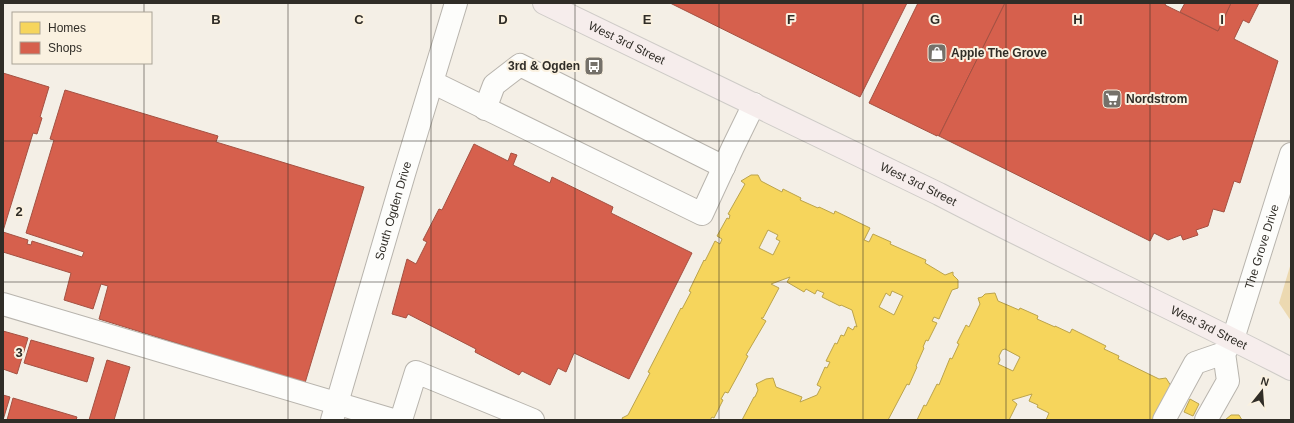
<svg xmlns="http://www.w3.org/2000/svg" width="1294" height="423" viewBox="0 0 1294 423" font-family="Helvetica,sans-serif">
  <rect width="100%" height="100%" fill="#f4efe6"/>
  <path fill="#ecd9b1" d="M1291,263v58l-12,-18z"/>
  <g fill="#f6d55c" stroke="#bba34c" fill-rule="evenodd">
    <path d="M751,175h7l3,6 21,11 1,-3 18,9 -1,2 18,8 1,-1 15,7 1,-3 35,17 -6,12 5,2 4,-8 18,8 -1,2 36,16 -1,3 20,12 8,-3v3l5,5v8l-6,2 -13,29 -5,-2 -2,4 5,2 -9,18 -2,-1 -3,7 1,1 -8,18 1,1 -8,18 -2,-1 -19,36h-146l12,-23h1l3,-7 -2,-6 10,-5 7,-1 3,9 26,10 -2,5 17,-7 4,-8 -4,-2 8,-18 2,1 3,-6 -4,-1 9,-18 2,1 4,-9 3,1 4,-9 5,3 2,-4 2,1 -5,-17 -11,-5 -1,1 -18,-9 2,-4 -7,-3 -2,4 -9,-5 -2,3 -17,-10 3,-5 -19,7 8,4 -16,30h-2l5,3 -20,34 2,1 -9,17 -11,20 -3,-1 -4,7 2,1 -9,18 -2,-1 -2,3h-87l-1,-2 6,-3 22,-42 -2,-1 33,-64 1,1 9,-17 -2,-1 15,-31 1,1 10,-20 5,3 2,-5 -5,-3 10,-18 2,1 1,-4 -2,-1 17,-30 -4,-3zM768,230l10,5 -2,4 4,2 -7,14 -14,-7zM892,291l11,5 -9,19 -15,-8 7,-14 4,3z"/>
    <path d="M995,293l3,8 21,9 1,-2 18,8 -1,3 18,8v-1l15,7 2,-4 34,17 -2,3 15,7 -1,3 41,20 7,-1 5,8 -18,34h-107l3,-7 -12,-6 1,-2 -9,-4 3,-7 -20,6 5,4 -8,16h-92l7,-15 2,1 11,-22 2,1 11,-27 2,1 7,-15 -2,-1 9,-18 3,2 11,-23 -2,-6 4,-1 3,-3zM1005,349l15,8 -7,14 -15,-7 2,-4 -1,-4 3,-6z"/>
    <path d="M1190,399l9,5 -6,12 -9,-4z"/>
    <path d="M1231,415h8l3,5h-17z"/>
  </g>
  <g fill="#d6604d" stroke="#a45142">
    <path d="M670,3h237l-47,94z"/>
    <path d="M918,3h87l-66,133 -2,-1v1l-68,-33z"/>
    <path d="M1005,3h161l-1,2 53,26 13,-28h28l-10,20 -6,-3 -9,19 44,22 -38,122 -6,-2 -10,31 -11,-3 -5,17 -12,4 2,5 -15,5 -2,-5 -13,5 -14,-7 -4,8 -211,-105z"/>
    <path d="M1185,3h46l-13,28 -38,-19z"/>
    <path d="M3,73l46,14 -9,30 2,1 -5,16 -4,-1 -30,98z"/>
    <path d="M65,90l153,46 -2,6 148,45 -59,196 -206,-64 9,-33 -7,-2 -8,25 -29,-9 7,-27 -68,-21v-20l25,8 -1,4 4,1 1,-4 50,16 2,-5 -58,-19 28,-93 -4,-1z"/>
    <path d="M474,144l34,17 3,-8 6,2 -4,10 37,18 2,-6 61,30 -2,6 81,40 -63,126 -55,-26 -8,19 -8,-4 -8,17 -28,-14 -3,4 -44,-23 1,-3 -68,-35 -2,4 -14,-4 15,-55 9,5 11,-22 -4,-2 16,-31 3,1z"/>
    <path d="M3,331l25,7 -11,36 -14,-5z"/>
    <path d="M31,340l63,18 -7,24 -63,-19z"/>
    <path d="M107,360l23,7 -16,53h-25z"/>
    <path d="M3,395l7,2 -7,23z"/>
    <path d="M13,398l64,19 -1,3h-69z"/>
  </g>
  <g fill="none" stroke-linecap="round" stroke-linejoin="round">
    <defs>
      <g id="minor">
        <path d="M432,82l270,132 31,-67 21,-43"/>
        <path d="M485,109l9,-24 26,-20 204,102"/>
        <path d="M3,304l390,116"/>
        <path id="s1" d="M332,420l72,-246 52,-171"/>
        <path d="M401,420l15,-48 117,48"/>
        <path id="s2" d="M1164,420l31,-57 29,-10 9,-14 58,-185"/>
        <path d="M1206,420l22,-39 -4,-28"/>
      </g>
      <g id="major">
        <path id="s3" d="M544,3l395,191c117,61 236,115 352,175"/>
      </g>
    </defs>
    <use href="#minor" stroke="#b8b4ad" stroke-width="24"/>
    <use href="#major" stroke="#cecbc7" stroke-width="24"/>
    <use href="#minor" stroke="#fdfdfb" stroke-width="22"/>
    <use href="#major" stroke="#f6edec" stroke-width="22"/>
  </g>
  <path fill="none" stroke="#302d27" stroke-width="1" stroke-opacity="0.55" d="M144,3v10M288,3v417M431,3v417M575,3v417M719,3v417M863,3v417M1006,3v417M1150,3v417M144,63v357M3,141h1288M3,282h1288"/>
  <defs>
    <symbol id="shop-square" viewBox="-11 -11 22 22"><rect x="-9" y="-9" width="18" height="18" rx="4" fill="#75716a" stroke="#faf1e0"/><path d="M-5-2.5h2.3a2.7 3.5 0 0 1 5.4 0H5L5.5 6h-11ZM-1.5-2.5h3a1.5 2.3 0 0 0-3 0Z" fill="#fff"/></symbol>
    <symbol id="bus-square" viewBox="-11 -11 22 22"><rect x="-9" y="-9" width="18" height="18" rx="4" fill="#75716a" stroke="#faf1e0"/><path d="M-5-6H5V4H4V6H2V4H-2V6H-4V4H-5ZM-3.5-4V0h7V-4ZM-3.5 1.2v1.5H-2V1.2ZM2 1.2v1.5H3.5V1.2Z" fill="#fff"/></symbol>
    <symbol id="supermarket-square" viewBox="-11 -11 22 22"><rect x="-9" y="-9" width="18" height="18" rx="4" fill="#75716a" stroke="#faf1e0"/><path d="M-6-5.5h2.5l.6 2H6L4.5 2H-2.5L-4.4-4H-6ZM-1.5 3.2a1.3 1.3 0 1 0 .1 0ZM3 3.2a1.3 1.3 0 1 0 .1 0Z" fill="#fff"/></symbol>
  </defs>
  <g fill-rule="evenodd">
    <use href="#shop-square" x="926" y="42" width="22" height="22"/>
    <use href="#bus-square" x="583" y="55" width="22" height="22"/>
    <use href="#supermarket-square" x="1101" y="88" width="22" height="22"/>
  </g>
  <g text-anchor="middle" stroke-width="4" stroke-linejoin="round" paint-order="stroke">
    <g font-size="12" fill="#302d27" stroke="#faf1e0">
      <text dy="4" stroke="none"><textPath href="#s3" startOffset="92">West 3rd Street</textPath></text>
      <text dy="4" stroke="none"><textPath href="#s3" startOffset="416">West 3rd Street</textPath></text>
      <text dy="4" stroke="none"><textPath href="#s1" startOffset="218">South Ogden Drive</textPath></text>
      <text dy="4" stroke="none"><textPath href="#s2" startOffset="209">The Grove Drive</textPath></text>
      <text dy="4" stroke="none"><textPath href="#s3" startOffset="740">West 3rd Street</textPath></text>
    </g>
    <g font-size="12" font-weight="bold" fill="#302d27" stroke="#faf1e0" text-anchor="start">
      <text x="951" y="57">Apple The Grove</text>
      <text x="580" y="70" text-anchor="end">3rd &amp; Ogden</text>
      <text x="1126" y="103">Nordstrom</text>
    </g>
  </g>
  <g font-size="13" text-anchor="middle" font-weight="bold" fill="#302d27" stroke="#faf1e0" stroke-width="4" stroke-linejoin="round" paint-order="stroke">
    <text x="216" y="24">B</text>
    <text x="359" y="24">C</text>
    <text x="503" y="24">D</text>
    <text x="647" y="24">E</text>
    <text x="791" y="24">F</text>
    <text x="935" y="24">G</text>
    <text x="1078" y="24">H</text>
    <text x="1222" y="24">I</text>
    <text x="19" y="216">2</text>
    <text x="19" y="357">3</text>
  </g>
  <rect width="1294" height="423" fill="none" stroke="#302d27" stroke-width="8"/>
  <rect x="12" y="12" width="140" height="52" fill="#faf1e0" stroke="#a9a396"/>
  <rect x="20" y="22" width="20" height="12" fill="#f6d55c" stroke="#a9a396"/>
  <text x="48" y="32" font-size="12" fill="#302d27">Homes</text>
  <rect x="20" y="42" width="20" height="12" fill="#d6604d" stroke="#a9a396"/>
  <text x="48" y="52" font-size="12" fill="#302d27">Shops</text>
  <g transform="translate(1262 391) rotate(17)" stroke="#faf1e0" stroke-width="3" paint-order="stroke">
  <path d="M0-3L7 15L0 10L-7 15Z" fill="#302d27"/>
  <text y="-6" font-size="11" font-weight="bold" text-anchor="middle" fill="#302d27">N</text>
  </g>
</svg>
